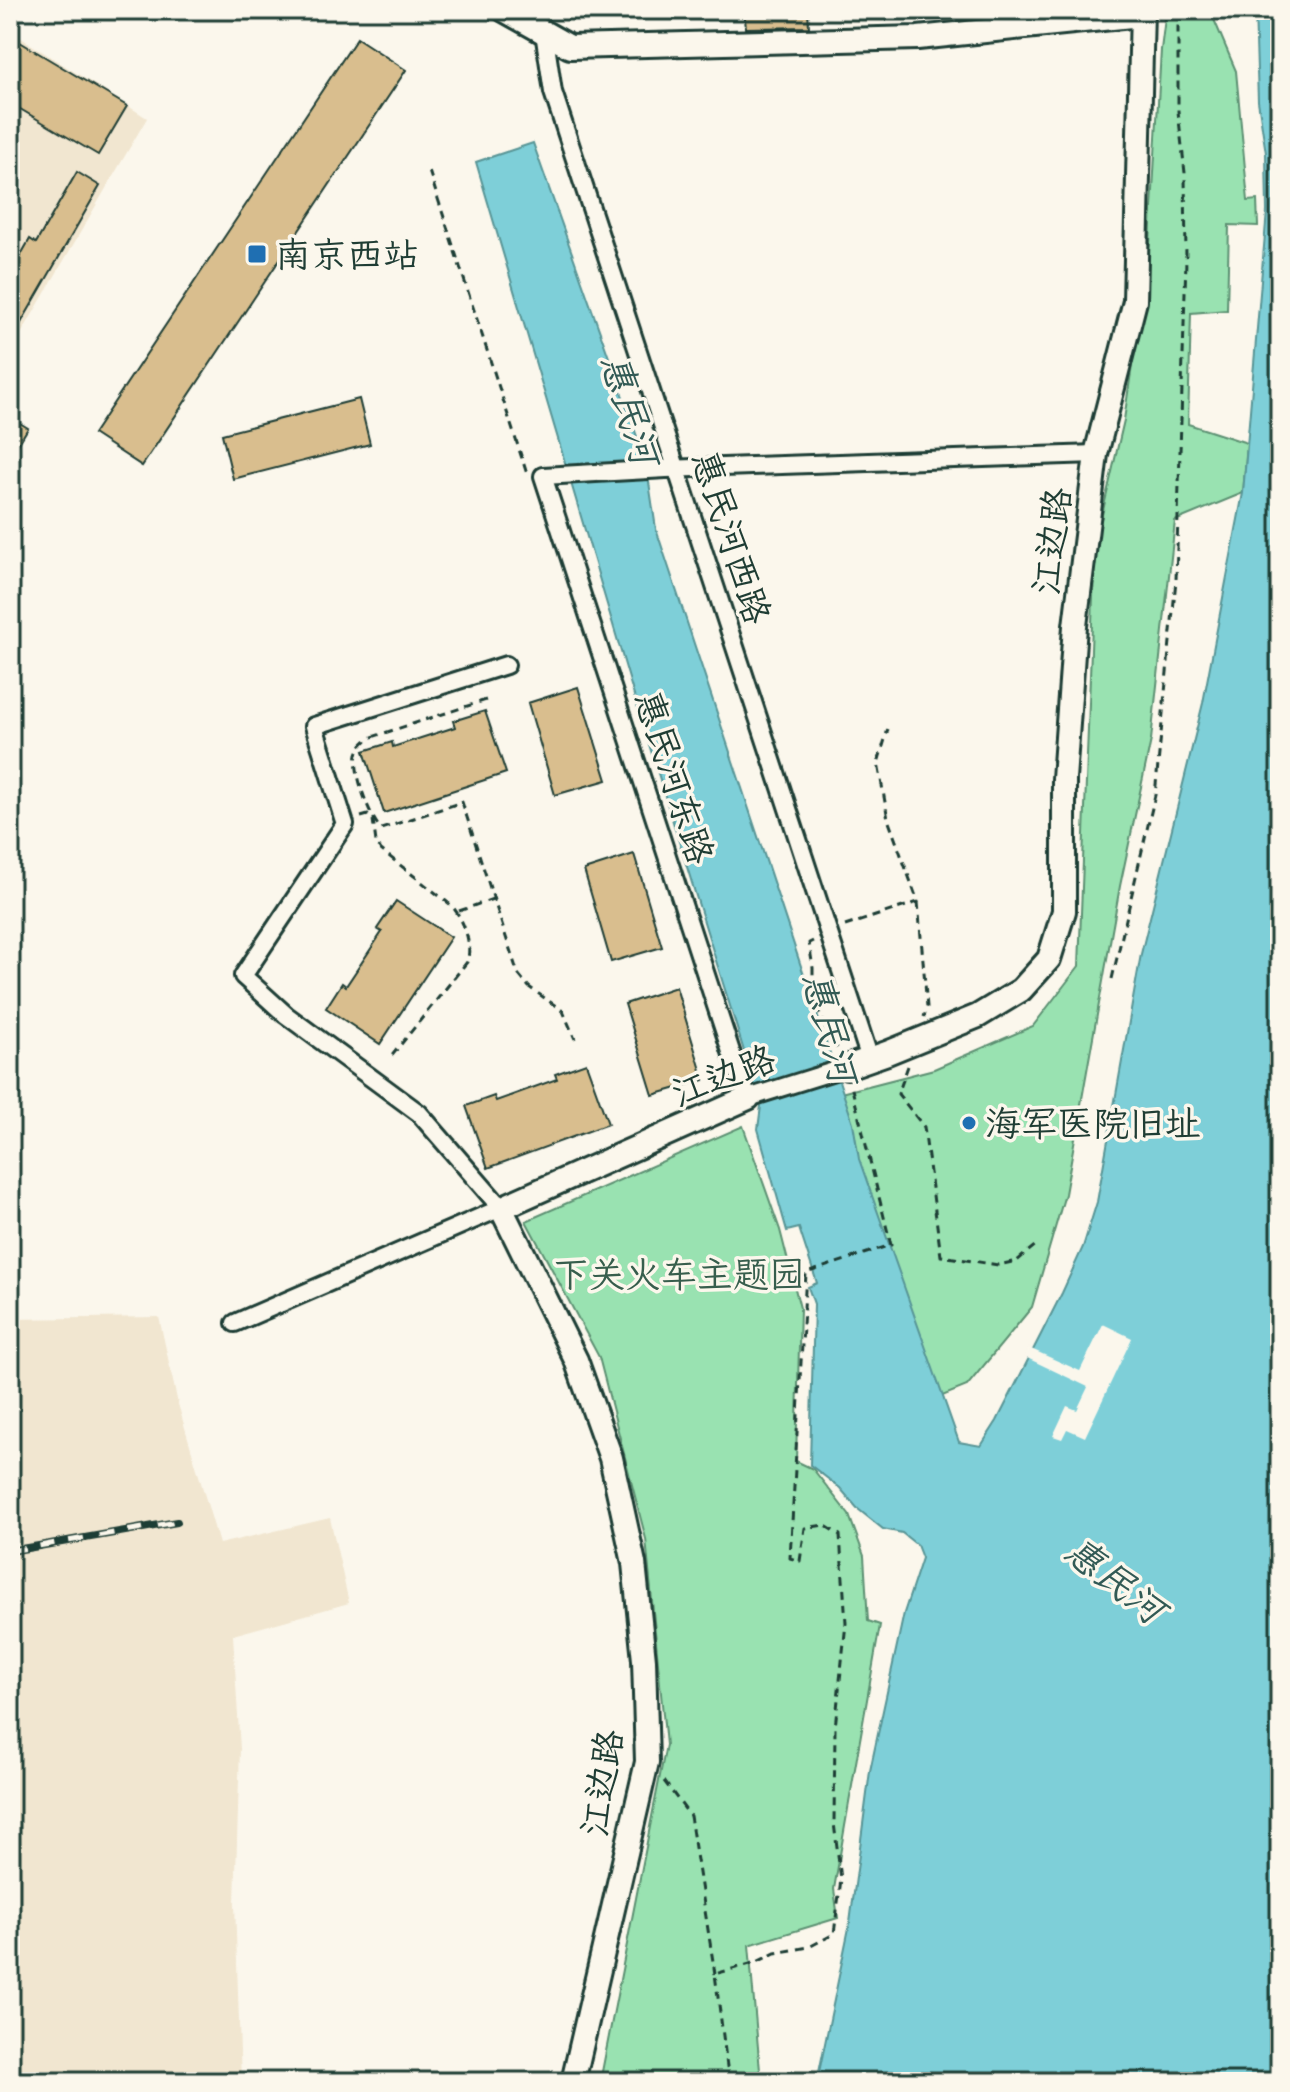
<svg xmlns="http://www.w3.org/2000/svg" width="1290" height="2092" viewBox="0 0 1290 2092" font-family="'Indie Flower','LXGW WenKai TC',sans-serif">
  <rect width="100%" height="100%" fill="#fbf7ec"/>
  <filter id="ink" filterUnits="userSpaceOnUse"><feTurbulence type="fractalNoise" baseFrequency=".0125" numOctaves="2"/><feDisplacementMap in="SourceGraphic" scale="16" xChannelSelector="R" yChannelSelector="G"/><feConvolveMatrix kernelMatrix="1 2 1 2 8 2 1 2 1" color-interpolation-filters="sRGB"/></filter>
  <g filter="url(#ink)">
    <g fill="#f1e6d0">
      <path d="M10,31l137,87 -137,235z"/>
      <path d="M159,1317l19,87 41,140 111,-26 19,85 -116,32 7,114 -5,154 6,179h-231v-763z"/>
    </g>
    <g fill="#99e2b1" stroke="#5c9072" stroke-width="2">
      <path d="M1166,10h44l26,61 12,130 9,-1 1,26 -29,-1 -2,85 -36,3 -3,111 59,19 -4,50 -68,28 -24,219 -31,146 -55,308 -33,113 -65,79 -27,11 -107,-302 101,-26 99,-43 46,-60 16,-421 29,-125 26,-177 11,-193z"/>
      <path d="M743,1126l37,104 20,78 -4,153 17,8 36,46 15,41 4,65 12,4 -46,264 4,29 -89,27 12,137h-161l66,-337 -20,-206 -47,-182 -73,-136z"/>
    </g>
    <path fill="#7ecfd8" stroke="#589596" stroke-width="2" d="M1255,10h25v2072h-463l33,-159 20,-152 34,-158 18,-55 -5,-13 -15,-12 -19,-4 -25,-20 -18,-21 -30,-23 4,-161 -6,-17 9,-4 -18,-55 -12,3 -29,-102 3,-23 -126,-407 -159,-537 57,-19 113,319 10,67 197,594 6,36 100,283 22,4 16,-25 65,-128 21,-46 14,-45 44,-248 62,-251 19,-100 21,-110 24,-282 -1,-58 -8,-52z"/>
    <path fill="#fbf7ec" d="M1103,1324l29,14 -47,99 -18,-8 -5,10 -9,-3 14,-30 10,4 11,-23 -63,-30 4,-9 51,23z"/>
    <g fill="#d9be8e" stroke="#1f3d34" stroke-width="2">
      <path d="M744,10h64l1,17 -63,1z"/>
      <path d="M10,36l117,70 -29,49 -88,-52z"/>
      <path d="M357,38l49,32 -264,396 -49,-32z"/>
      <path d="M77,172l23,14 -90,156v-68l20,-35 6,4z"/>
      <path d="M359,399l11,45 -137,35 -11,-45z"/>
      <path d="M10,417l18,11 -18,30z"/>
      <path d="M578,687l29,93 -52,15 -27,-92z"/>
      <path d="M485,711l21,62 -122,40 -20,-62 28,-9 1,5 62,-20 -2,-6z"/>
      <path d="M634,854l28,93 -51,15 -27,-92z"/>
      <path d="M396,901l55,36 -71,107 -54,-36 16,-25 4,3 36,-54 -5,-3z"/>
      <path d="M676,987l28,93 -51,15 -28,-91z"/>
      <path d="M586,1063l22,61 -120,44 -22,-62 28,-10 2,5 61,-22 -2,-5z"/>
    </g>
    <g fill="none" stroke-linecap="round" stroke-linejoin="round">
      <defs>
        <g id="minor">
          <path d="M544,32l9,60 317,967"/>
          <path d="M847,1067l-99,31 -12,-31 -193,-591 123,-7 430,-15"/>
          <path d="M235,1323l266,-115 -82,-95 -133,-98 -43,-39 102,-152 -31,-98 192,-61"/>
        </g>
        <g id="tertiary">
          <path d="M504,10l66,37 348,-9 223,-23"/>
          <path d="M847,1067l40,-14 91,-37 43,-26 28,-31 15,-48v-132l11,-153 21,-172 39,-153 7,-291"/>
          <path d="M573,2082l74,-320 -3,-102 -10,-97 -23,-105 -35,-98 -75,-152 247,-110"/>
        </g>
      </defs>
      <use href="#minor" stroke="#1f3d34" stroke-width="22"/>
      <use href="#tertiary" stroke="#1f3d34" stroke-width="28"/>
      <g stroke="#1f3d34" stroke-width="3" stroke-dasharray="8 6" stroke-linecap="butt">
        <path d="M429,171l98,303"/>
        <path d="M486,700l-117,38c-6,5 -10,9 -12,16 -4,18 12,62 24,75l81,-27 56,172 11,13 34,24 12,28"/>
        <path d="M361,817l7,-2 5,5 3,22 5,8 70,55c12,13 22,39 16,57l-77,96"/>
        <path d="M918,902l9,105 -3,10"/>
        <path d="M459,911l34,-12"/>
        <path d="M845,926l73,-24 -30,-83 -10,-56 10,-34"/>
        <path d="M813,941l-4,2 4,25v33l24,47"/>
        <path d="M1112,979l43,-184 21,-215 10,-320 -1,-87 -7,-62v-101"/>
        <path d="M908,1066l-10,28 26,33 17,129 57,9 19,-4 21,-18"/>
        <path d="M664,1781l26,35 25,158"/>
        <path d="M729,2082l-14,-108 42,-12 18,-9 34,-6 25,-13 7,-55 -7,-56 1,-95 11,-105 -6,-88 -16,-10 -19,3 -5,33 -10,-3 16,-285 85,-28 -40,-160"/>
      </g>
      <use href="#minor" stroke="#fbf7ec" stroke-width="16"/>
      <use href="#tertiary" stroke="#fbf7ec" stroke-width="22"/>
      <defs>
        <path id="rail" d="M10,1551l167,-29"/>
      </defs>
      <use href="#rail" stroke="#1f3d34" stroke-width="8"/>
      <use href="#rail" stroke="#fbf7ec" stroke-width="5" stroke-dasharray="15" stroke-linecap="butt"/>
    </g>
  </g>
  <g fill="#1f6fb2" stroke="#fbf7ec" stroke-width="3">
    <rect x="247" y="244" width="20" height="20" rx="4"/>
    <circle cx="969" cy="1123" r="8"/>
  </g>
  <g text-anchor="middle" stroke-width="7" stroke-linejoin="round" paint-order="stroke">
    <g font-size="36" fill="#1f3d34" stroke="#fbf7ec" text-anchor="start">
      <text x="275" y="267">南京西站</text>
      <text x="985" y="1136">海军医院旧址</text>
    </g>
    <g font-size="36" fill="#1f3d34" stroke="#fbf7ec">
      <text transform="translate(732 537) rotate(72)" y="13">惠民河西路</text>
      <text transform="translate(1051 541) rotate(-83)" y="13">江边路</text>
      <text transform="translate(675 777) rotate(72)" y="13">惠民河东路</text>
      <text transform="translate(723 1075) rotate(-21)" y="13">江边路</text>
      <text transform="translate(601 1783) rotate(-81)" y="13">江边路</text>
    </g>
    <g font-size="36" fill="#375e4d" stroke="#fbf7ec">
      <text x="679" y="1287">下关火车主题园</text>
    </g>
    <g font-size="38" font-style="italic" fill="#325a55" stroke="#fbf7ec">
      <text transform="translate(630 409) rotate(73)" y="13">惠民河</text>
      <text transform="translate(830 1027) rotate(75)" y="13">惠民河</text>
      <text transform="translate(1115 1580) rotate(38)" y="13">惠民河</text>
    </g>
  </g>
  <rect width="1290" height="2092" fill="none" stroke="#fbf7ec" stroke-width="40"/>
  <rect x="20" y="20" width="1250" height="2052" fill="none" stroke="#1f3d34" stroke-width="3" filter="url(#ink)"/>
</svg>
